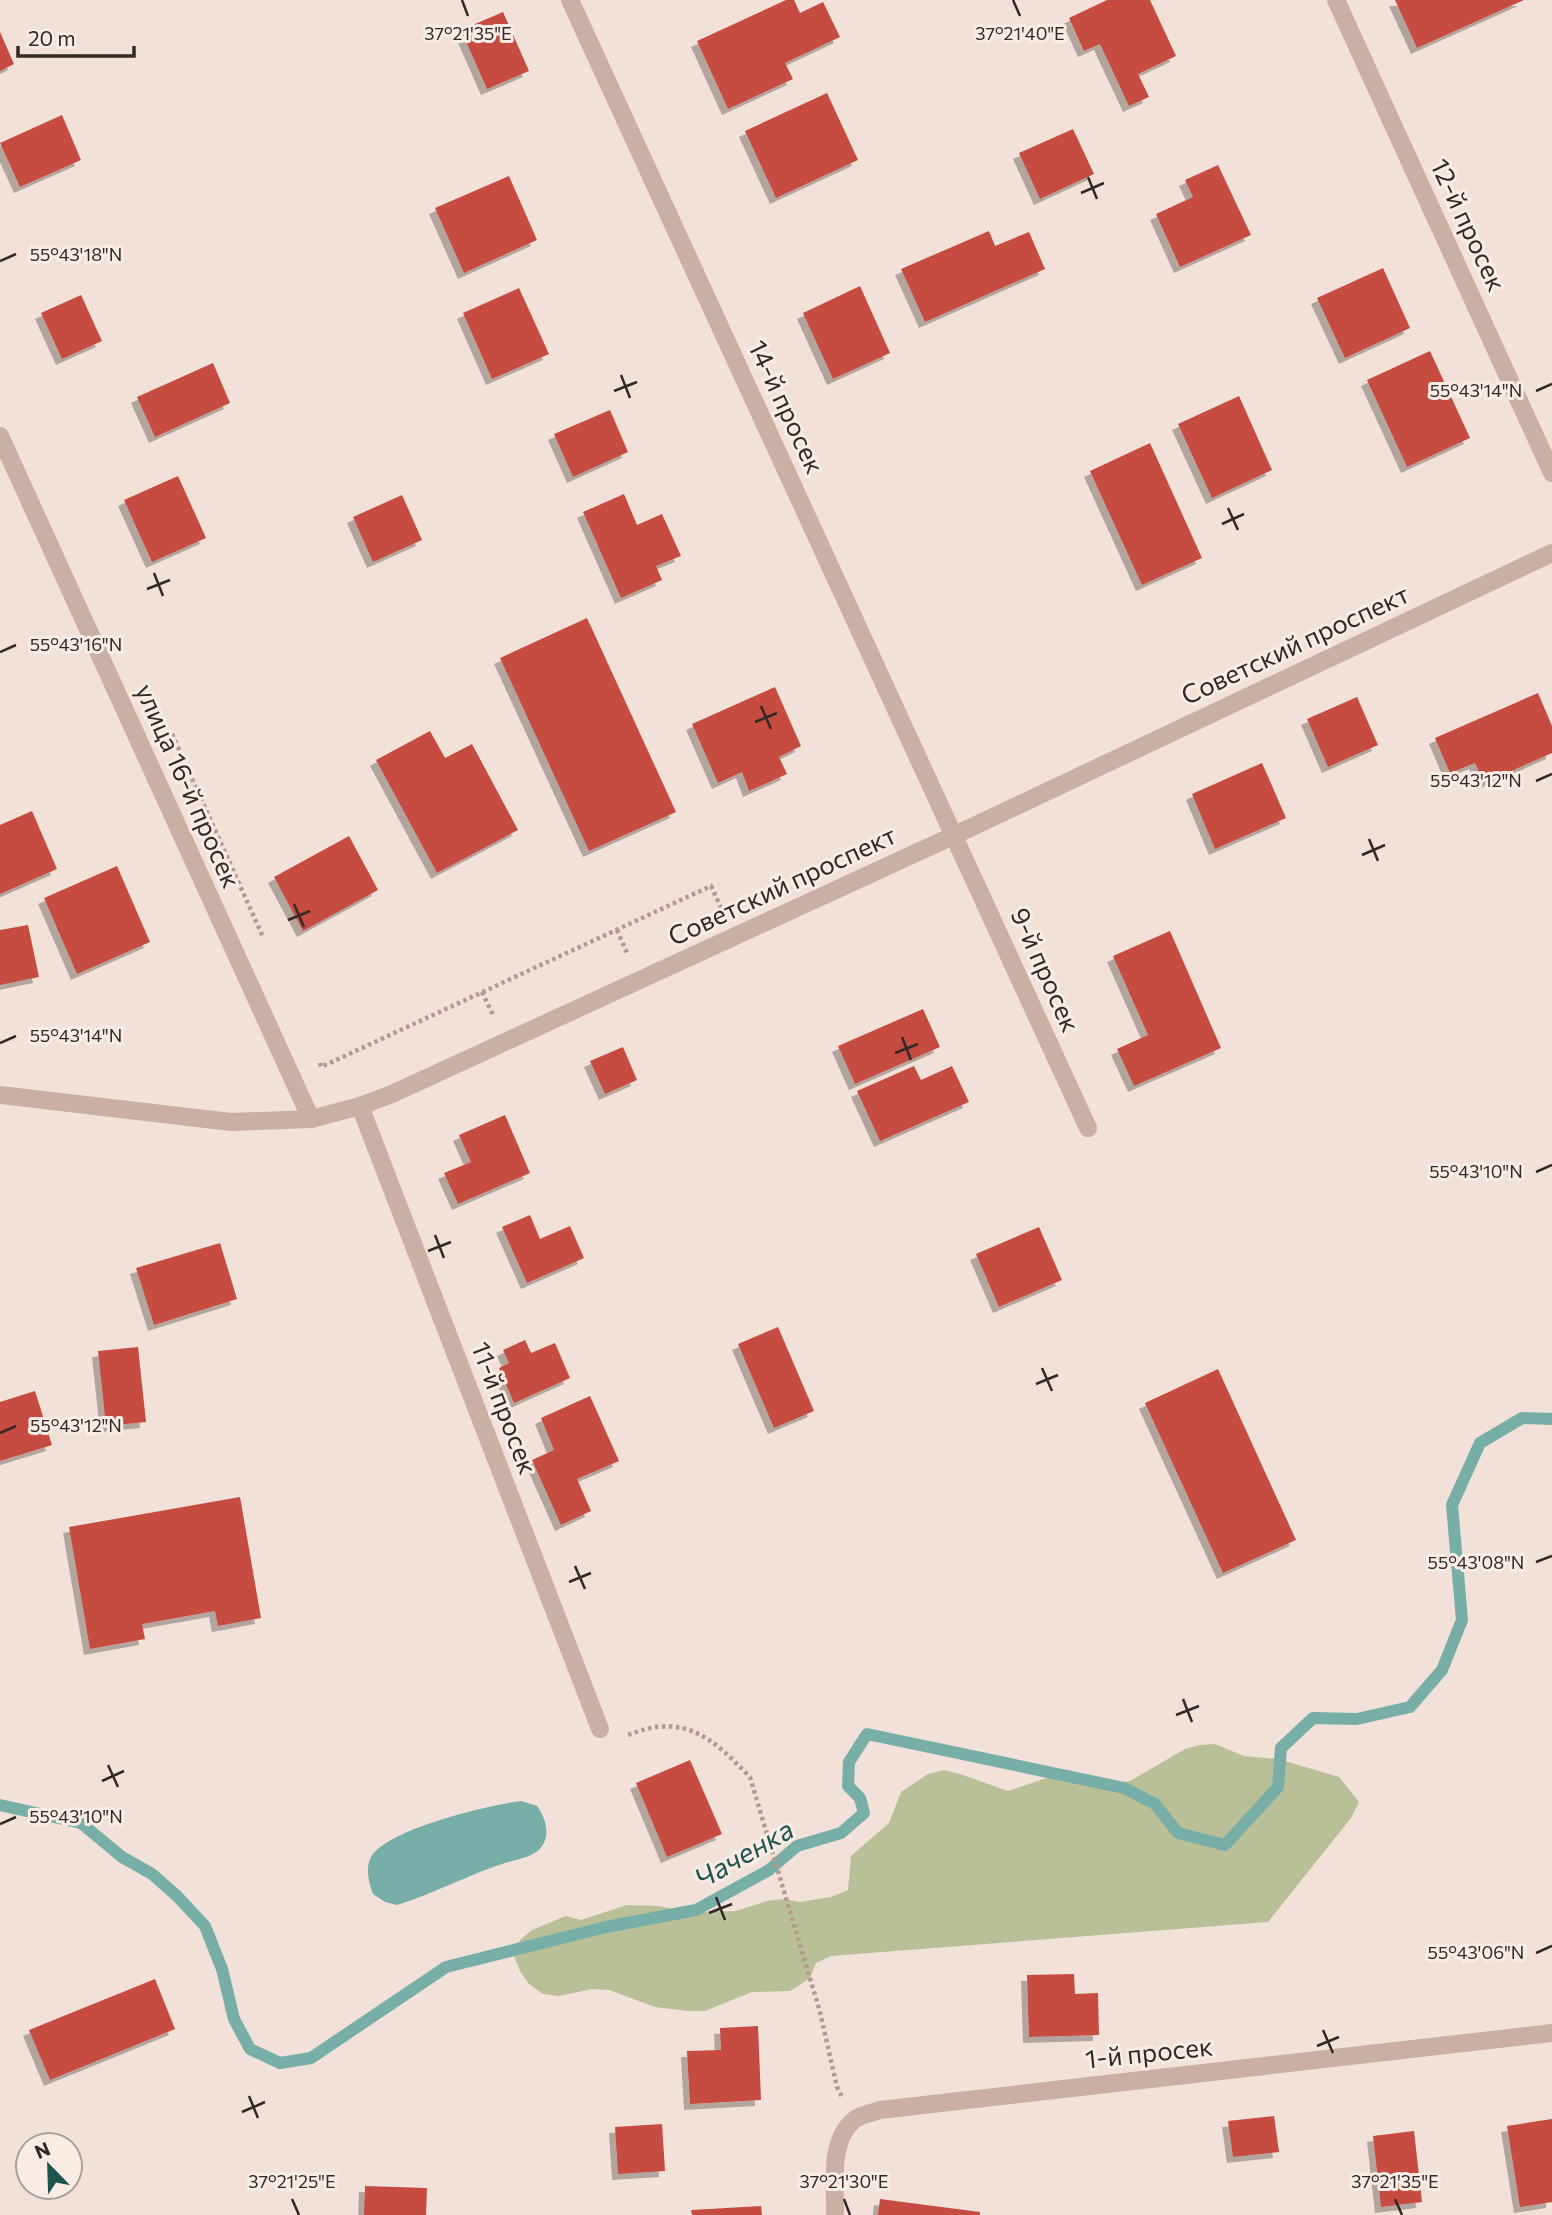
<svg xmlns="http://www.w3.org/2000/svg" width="1552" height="2215" viewBox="0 0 1552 2215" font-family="Commissioner,sans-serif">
  <defs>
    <filter id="shadow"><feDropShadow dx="-6" dy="6" stdDeviation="0" flood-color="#0004"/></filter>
  </defs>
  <rect width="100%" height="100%" fill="#f1e1d8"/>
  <path fill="#b9c098" d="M1215,1744l29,12 34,3 61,18 20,25 -8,16 -83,104 -437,34 -15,7 -6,15 -20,13 -38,1 -47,19h-17l-33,-4 -46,-17 -17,-1 -33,7 -16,-2 -14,-10 -9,-13 -6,-15 6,-16 12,-10 34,-14 15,4 46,-15 31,1 30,6 48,-1 31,-10 16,-2 17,3 31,-5 17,-7 3,-34 38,-33 12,-31 27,-18 16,-4 16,4 48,17 45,-15 30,1 33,6 14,-2 55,-32 15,-4z"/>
  <path fill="#77aea7" d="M521,1801l16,5c8,11 14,28 5,40 -6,10 -23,13 -34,16 -38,12 -73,31 -111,43l-12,-3 -12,-8c-4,-11 -8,-26 -2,-37 16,-28 118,-52 150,-56z"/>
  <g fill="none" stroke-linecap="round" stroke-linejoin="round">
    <path stroke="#77aea7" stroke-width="12" d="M0,1805l81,18 41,34 30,17 25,22 28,30 17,43 12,50 16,30 30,14 31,-5 135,-91 160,-40 90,-17 73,-40 28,-24 44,-13 23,-20 -4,-15 -12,-12 1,-24 18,-28 257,54 31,16 23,29 47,12 53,-58 3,-39 32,-30 44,1 53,-12 32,-37 20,-50 -10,-115 28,-62 42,-25 30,1"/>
  </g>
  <g fill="#c64c41" filter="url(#shadow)">
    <path d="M786,0h8l6,13 23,-11 17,35 -55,26 8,16 -65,30 -31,-68z"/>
    <path d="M1107,0h43l26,56 -38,18 11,23 -20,9 -29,-62 -16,7 -15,-33z"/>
    <path d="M1395,0h129l-107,48z"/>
    <path d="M503,12l26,59 -42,18 -26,-59z"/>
    <path d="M0,32l14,32 -14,7z"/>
    <path d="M827,93l31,67 -82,38 -31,-67z"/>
    <path d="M62,115l19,45 -61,27 -20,-44z"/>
    <path d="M1073,129l21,45 -54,25 -21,-46z"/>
    <path d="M1218,165l33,70 -71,32 -24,-53 37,-17 -8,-17z"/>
    <path d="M509,176l28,64 -73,33 -29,-65z"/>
    <path d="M989,231l6,15 34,-14 16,37 -120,53 -24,-53z"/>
    <path d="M1383,268l27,60 -65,30 -28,-60z"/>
    <path d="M860,286l30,67 -57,26 -30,-66z"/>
    <path d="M519,288l30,66 -57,25 -29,-66z"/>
    <path d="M81,295l21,46 -40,18 -21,-46z"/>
    <path d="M1430,351l40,87 -63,29 -40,-87z"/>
    <path d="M213,363l17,40 -75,34 -18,-40z"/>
    <path d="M1239,396l33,74 -60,28 -34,-74z"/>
    <path d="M610,410l18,42 -55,25 -19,-43z"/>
    <path d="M1150,443l52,115 -60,27 -52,-114z"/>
    <path d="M178,476l28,62 -54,24 -28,-62z"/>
    <path d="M624,494l13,31 25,-11 19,42 -25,10 6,14 -41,18 -38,-86z"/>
    <path d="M402,495l20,45 -49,22 -20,-45z"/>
    <path d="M587,618l89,194 -87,39 -89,-193z"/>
    <path d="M775,687l26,59 -22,11 8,17 -38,17 -7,-19 -24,11 -26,-59z"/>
    <path d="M1538,693l14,33v27l-68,30 -9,-20 -25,10 -15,-35z"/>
    <path d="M1357,697l21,48 -50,22 -21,-48z"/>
    <path d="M430,731l15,27 27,-14 46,86 -81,43 -61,-113z"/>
    <path d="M1262,763l24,55 -71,31 -23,-55z"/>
    <path d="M32,811l25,58 -57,25v-69z"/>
    <path d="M349,836l29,54 -75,41 -29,-54z"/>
    <path d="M117,866l33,76 -73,32 -33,-76z"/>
    <path d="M28,925l11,52 -39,8v-55z"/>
    <path d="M1170,931l51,117 -87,38 -17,-37 31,-14 -35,-79z"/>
    <path d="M923,1009l17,38 -85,37 -17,-38z"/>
    <path d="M623,1047l14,33 -32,14 -15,-33z"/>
    <path d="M914,1066l7,14 31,-14 17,36 -89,39 -23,-50z"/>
    <path d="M505,1115l25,58 -72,31 -14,-31 27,-11 -12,-27z"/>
    <path d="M530,1215l10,24 30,-13 14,32 -57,25 -25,-56z"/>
    <path d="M1039,1227l23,53 -63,27 -23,-53z"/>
    <path d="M220,1243l17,56 -83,26 -18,-57z"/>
    <path d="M778,1327l36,84 -40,17 -36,-84z"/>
    <path d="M525,1340l6,13 24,-10 15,35 -56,25 -15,-35 10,-5 -6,-13z"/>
    <path d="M138,1347l8,75 -40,4 -8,-75z"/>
    <path d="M1218,1369l78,171 -73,33 -78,-170z"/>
    <path d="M35,1391l17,54 -52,16v-59z"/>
    <path d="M590,1396l29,65 -42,18 14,32 -30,14 -29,-65 22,-10 -13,-32z"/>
    <path d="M240,1497l21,121 -43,8 -3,-15 -73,13 3,15 -55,10 -21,-122z"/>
    <path d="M690,1760l32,74 -55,23 -31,-74z"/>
    <path d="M1074,1974l1,20 23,-1 1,42 -70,2 -2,-62z"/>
    <path d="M155,1979l20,50 -125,51 -21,-50z"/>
    <path d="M758,2026l3,74 -71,4 -3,-53 34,-1 -1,-22z"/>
    <path d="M1274,2116l5,36 -46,5 -5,-36z"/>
    <path d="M1552,2119v83l-32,5 -13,-81z"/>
    <path d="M662,2124l3,47 -47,3 -3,-47z"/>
    <path d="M1414,2131l8,71 -41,5 -8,-71z"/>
    <path d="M365,2186l62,2 -1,27h-62z"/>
    <path d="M880,2199l100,13v3h-102z"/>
    <path d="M761,2206l1,9h-70l-1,-5z"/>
  </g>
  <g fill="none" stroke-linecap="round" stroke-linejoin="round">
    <g stroke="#b5998e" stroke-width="4.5" stroke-dasharray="3.5 3.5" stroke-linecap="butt">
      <path d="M172,734l91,203"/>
      <path d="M617,930l11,25"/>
      <path d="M482,992l12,25"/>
      <path d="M320,1063l1,4 390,-181 11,24"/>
      <path d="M628,1735c57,-23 84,3 122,42l70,235 17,75 5,10"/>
    </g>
    <g stroke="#c9afa4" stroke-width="18">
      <path d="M570,0l518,1128"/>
      <path d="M1336,0l216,473"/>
      <path d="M0,436l311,683"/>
      <path d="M0,1095l231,27 80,-3 49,-13 32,-12 563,-259 597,-282"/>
      <path d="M360,1106l240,623"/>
      <path d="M835,2215c1,-30 -7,-73 19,-95 6,-5 18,-7 26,-10l672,-77"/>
    </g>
  </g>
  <path fill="none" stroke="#342826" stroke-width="2.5" d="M462,0l6,16M1013,0l7,16M1088,177l9,22M1081,193l23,-10M0,261l16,-7M621,375l9,23M614,391l23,-9M1536,391l16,-7M1228,508l10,22M1222,524l22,-10M154,573l9,23M147,589l23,-9M0,652l16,-7M761,706l10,23M755,722l22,-9M1536,781l16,-7M1369,839l9,22M1362,855l23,-10M294,904l10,23M288,920l22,-9M902,1037l9,23M0,1043l16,-7M895,1053l23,-9M1536,1172l16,-7M435,1235l9,23M428,1251l23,-9M1042,1368l10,23M1036,1384l22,-9M0,1433l16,-7M1536,1562l16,-6M575,1566l10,23M569,1582l22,-9M1183,1699l9,23M1176,1715l23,-9M108,1765l10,22M102,1781l22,-10M0,1824l16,-7M716,1897l9,23M709,1913l23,-9M1536,1953l16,-7M1323,2030l10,23M1317,2046l22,-9M249,2096l9,22M242,2112l23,-10M292,2199l7,16M844,2199l6,16M1395,2199l7,16"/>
  <g text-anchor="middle" stroke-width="6" stroke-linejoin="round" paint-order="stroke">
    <g font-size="26" fill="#342826" stroke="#f9ece4">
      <text transform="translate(1468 225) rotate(65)" y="9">12-й просек</text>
      <text transform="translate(786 407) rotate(65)" y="9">14-й просек</text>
      <text transform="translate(1295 645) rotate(-25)" y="9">Советский проспект</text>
      <text transform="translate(188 786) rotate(66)" y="9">улица 16-й просек</text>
      <text transform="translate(782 886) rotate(-25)" y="9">Советский проспект</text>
      <text transform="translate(1045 970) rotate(66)" y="9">9-й просек</text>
      <text transform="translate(504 1408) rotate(69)" y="9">11-й просек</text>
      <text transform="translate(1149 2053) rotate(-6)" y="9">1-й просек</text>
    </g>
    <g font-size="28" font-style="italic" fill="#1c5550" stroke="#f9ece4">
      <text transform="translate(744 1854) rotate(-30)" y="10">Чаченка</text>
    </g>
  </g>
  <g font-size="18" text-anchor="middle" fill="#342826" stroke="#f9ece4" stroke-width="6" stroke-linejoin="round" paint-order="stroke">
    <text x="468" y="40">37°21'35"E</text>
    <text x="1020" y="40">37°21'40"E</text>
    <text x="76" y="261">55°43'18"N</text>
    <text x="1476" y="397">55°43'14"N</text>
    <text x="76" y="651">55°43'16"N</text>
    <text x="1476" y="787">55°43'12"N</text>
    <text x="76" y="1042">55°43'14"N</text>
    <text x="1476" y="1178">55°43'10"N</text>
    <text x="76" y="1432">55°43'12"N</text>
    <text x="1476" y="1569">55°43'08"N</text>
    <text x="76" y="1823">55°43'10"N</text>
    <text x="1476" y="1959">55°43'06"N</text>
    <text x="292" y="2188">37°21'25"E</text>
    <text x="844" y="2188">37°21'30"E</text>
    <text x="1395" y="2188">37°21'35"E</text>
  </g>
  <g transform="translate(49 2166) rotate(337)"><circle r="33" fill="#f9ece4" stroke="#aa9e98" stroke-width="2"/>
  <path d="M0-5L12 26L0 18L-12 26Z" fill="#1c5550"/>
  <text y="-10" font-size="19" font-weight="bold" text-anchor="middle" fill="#342826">N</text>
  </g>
  <path d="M18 46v10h116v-10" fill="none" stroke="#342826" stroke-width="3.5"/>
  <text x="28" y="46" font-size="21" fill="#342826" stroke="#f9ece4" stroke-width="5" paint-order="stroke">20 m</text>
</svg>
